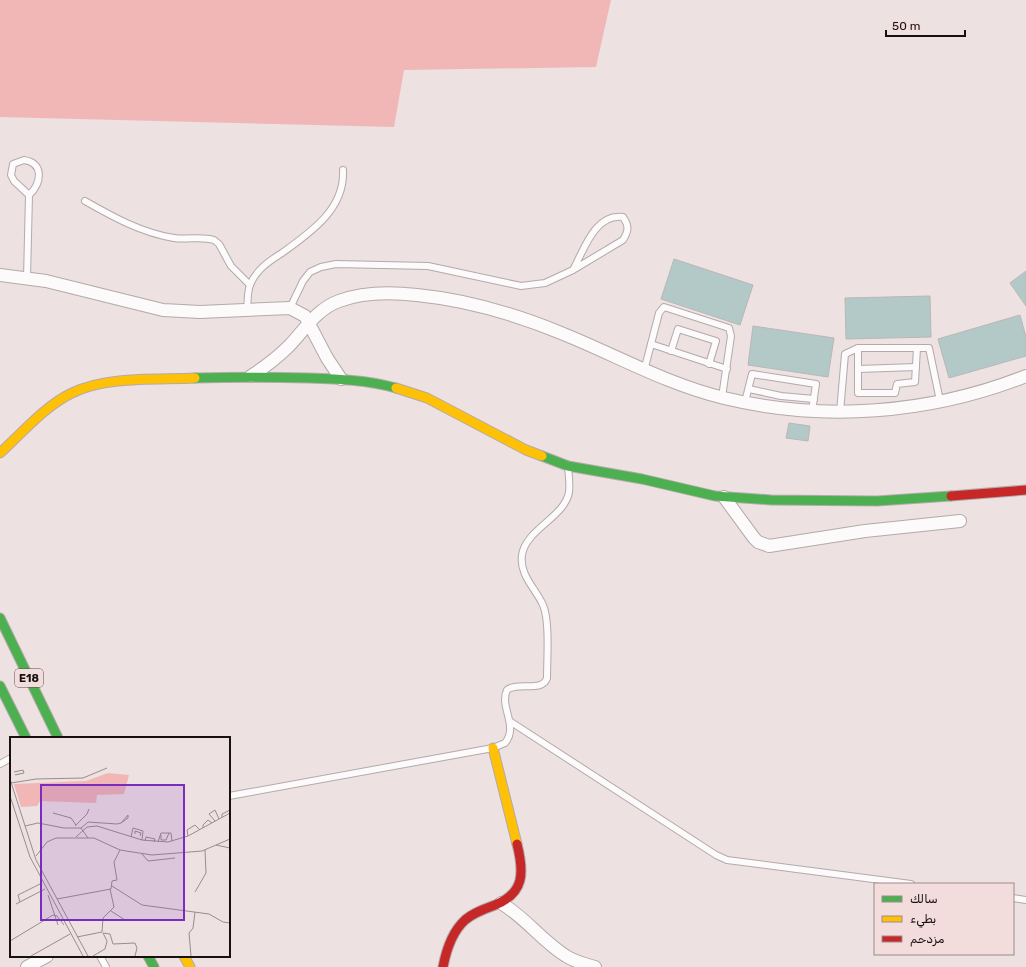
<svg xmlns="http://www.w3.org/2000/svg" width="1026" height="967" viewBox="0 0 1026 967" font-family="Rubik,Vazirmatn,sans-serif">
  <rect width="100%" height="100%" fill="#ede1e1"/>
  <path fill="#f0b7b6" d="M0,0h611l-15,67 -192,3 -10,57 -394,-10z"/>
  <g fill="#b3c9c7" stroke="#b9b7b7">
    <path d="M674,259l79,26 -13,40 -79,-26z"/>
    <path d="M1026,271v35l-16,-23z"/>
    <path d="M930,296l1,41 -85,2 -1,-41z"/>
    <path d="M1020,315l6,22v19l-77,22 -11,-39z"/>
    <path d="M753,326l81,12 -6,39 -80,-12z"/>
    <path d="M789,423l21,3 -2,15 -22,-3z"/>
  </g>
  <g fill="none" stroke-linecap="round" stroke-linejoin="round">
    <defs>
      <g id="lane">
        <path d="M24,160c21,3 17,24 5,35l-15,-14 -3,-6 2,-11z"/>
        <path d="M85,201c28,16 57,32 89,37 13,2 28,-2 40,2l5,4 12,22 19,19"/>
        <path d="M27,278l2,-83"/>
        <path d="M290,308l13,-27 7,-9 11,-5 15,-3 92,2 93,20 24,-3 28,-13 50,-30c6,-10 6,-14 0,-23 -28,-4 -39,33 -50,53"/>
        <path d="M247,310c1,-8 0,-17 3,-25 6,-15 19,-24 32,-32 29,-21 63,-44 61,-83"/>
        <path d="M651,344l76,25"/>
        <path d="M858,348v45h37l2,-9 18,-2 2,-34"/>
        <path d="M671,351l7,-22 38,12 -7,23"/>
        <path d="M858,369l58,-2"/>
        <path d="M644,371l15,-58 5,-6 65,21 2,8 -9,61"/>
        <path d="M749,389l32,7 33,3"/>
        <path d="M745,402l7,-28 64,10 -4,27"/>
        <path d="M840,412l5,-58 13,-6h71l11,53"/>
        <path d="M511,722l205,133 11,5 184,24"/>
        <path d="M0,764l11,-6"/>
        <path d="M229,796l264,-48 12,-5c14,-17 -6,-36 2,-53 11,-9 35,3 40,-12 0,-18 3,-57 -4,-73 -7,-16 -24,-30 -21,-50 4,-26 43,-38 47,-63 1,-7 0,-16 -1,-24"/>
        <path d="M1013,898l13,2"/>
        <path d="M100,956l6,11"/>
      </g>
      <g id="street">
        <path d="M0,275l46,6 117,29 37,2 90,-4 15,8 22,42 14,21"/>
        <path d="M251,376c14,-9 27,-19 39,-31 15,-16 27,-36 49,-44 24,-9 52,-9 78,-6 50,5 98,19 144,38 55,22 105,51 163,65 99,24 206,16 302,-22"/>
        <path d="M724,497l30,41 4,4 11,4 96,-15 95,-10"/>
        <path d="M501,903c25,15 41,38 65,53 9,6 19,8 29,11"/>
        <path d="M27,967l20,-11"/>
      </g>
      <g id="fast">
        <path d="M195,378c38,-1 75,-1 113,0 30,1 59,2 88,10"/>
        <path d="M542,456l26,10 74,13 73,17 56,4 106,1 74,-5"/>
        <path d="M0,618l58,120"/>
        <path d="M0,686l26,52"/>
        <path d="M148,956l6,11"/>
      </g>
      <g id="slow">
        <path d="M396,388l31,10 99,52 16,6"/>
        <path d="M0,453c21,-19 46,-48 72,-60 34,-17 85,-13 123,-15"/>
        <path d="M493,748l24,96"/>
        <path d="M184,956l6,11"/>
      </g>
      <g id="jam">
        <path d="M951,496l75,-6"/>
        <path d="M443,967c3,-16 9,-35 22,-47 8,-7 19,-11 30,-15 30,-12 29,-33 22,-61"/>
      </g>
    </defs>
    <use href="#lane" stroke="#b3aaaa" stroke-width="8"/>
    <use href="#street" stroke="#b3aaaa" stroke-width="14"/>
    <use href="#fast" stroke="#b3aaaa" stroke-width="11"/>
    <use href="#slow" stroke="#b3aaaa" stroke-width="11"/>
    <use href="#jam" stroke="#b3aaaa" stroke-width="11"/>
    <use href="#lane" stroke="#fcfafa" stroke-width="6"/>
    <use href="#street" stroke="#fcfafa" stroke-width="12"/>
    <use href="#fast" stroke="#4caf50" stroke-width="9"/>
    <use href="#slow" stroke="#ffc107" stroke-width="9"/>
    <use href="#jam" stroke="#c62828" stroke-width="9"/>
  </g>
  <g text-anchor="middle" stroke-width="3.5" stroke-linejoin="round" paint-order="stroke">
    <rect fill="#f2dddc" stroke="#594e4d" stroke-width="1" x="15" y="669" width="28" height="18" rx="3"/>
    <g font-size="11" font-weight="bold" fill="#181110">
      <text x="29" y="682">E18</text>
    </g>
  </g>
  <g transform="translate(10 737)">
    <rect width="220" height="220" fill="#ede1e1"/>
    <path d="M98,36l21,2 -5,19 -27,1 -1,8 -56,-2 -3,5 -16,1 -7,-23 72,-3z" fill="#f0b7b6"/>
    <path fill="none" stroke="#988e8d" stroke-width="1" d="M4,35l9,-2 1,3 -9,2M0,42l26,81 52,96M1,46l25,-4 47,-1 24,-10M0,59l20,61 53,99M43,76l18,5 5,7M212,81v-4l8,-4M205,84l-6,-7 6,-4 4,9M15,89l13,-3 26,5h17l7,10M65,89l12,-12 2,-5M71,91l7,-6 29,2 4,-1 7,-5v-3l-7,8M193,91v-3l5,-5 4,3M125,97v-3l6,2 -1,3M151,98v5h5l3,-7M178,99l-1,-6 8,-5 5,5M66,100l11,-10 10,-1 45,14 26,2 20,-6 42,-23M121,100l2,-9 10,3 -1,9M135,104l1,-4 9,2 -1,3M148,105l3,-9h10l1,8M206,108l14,3M132,117l6,7 27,-3M26,119l11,-14 9,-4h38l26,12 32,5 50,-4 28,-12M102,149l30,19 67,9 14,8 7,1M185,155l11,-19 -1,-23M38,158l10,30M47,162l54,-10 1,-8 5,-1 -3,-18 6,-12M10,165l-2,-7 24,-12M6,167l29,-15M101,174l14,9M93,196l7,1 3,10 22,-1 2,5 -2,8M67,200l25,-5 1,-14 11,-11 -4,-18M0,204l43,-26 4,1 7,9M21,219l39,-22M83,219l12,-7 2,-8 -4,-8M181,219l-2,-23 4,-5 2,-16"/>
    <path fill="#7b2cbf" fill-opacity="0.15" stroke="#7b2cbf" stroke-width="2" d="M31,48h143v135h-143z"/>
    <rect width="220" height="220" fill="none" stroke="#181110" stroke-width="2"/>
  </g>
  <rect x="874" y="883" width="140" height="72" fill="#f2dddc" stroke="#9b8b8a"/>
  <rect x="882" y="896" width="20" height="6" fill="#4caf50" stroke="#9b8b8a"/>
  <text x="910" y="903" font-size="12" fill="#181110">سالك</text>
  <rect x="882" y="916" width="20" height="6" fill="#ffc107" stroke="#9b8b8a"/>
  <text x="910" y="923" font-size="12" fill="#181110">بطيء</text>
  <rect x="882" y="936" width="20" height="6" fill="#c62828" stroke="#9b8b8a"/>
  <text x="910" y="943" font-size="12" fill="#181110">مزدحم</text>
  <path d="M886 30v6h79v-6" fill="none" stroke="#181110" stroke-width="2"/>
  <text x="892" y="30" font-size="12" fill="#181110" stroke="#f2dddc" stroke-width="3" paint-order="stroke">50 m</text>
</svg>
